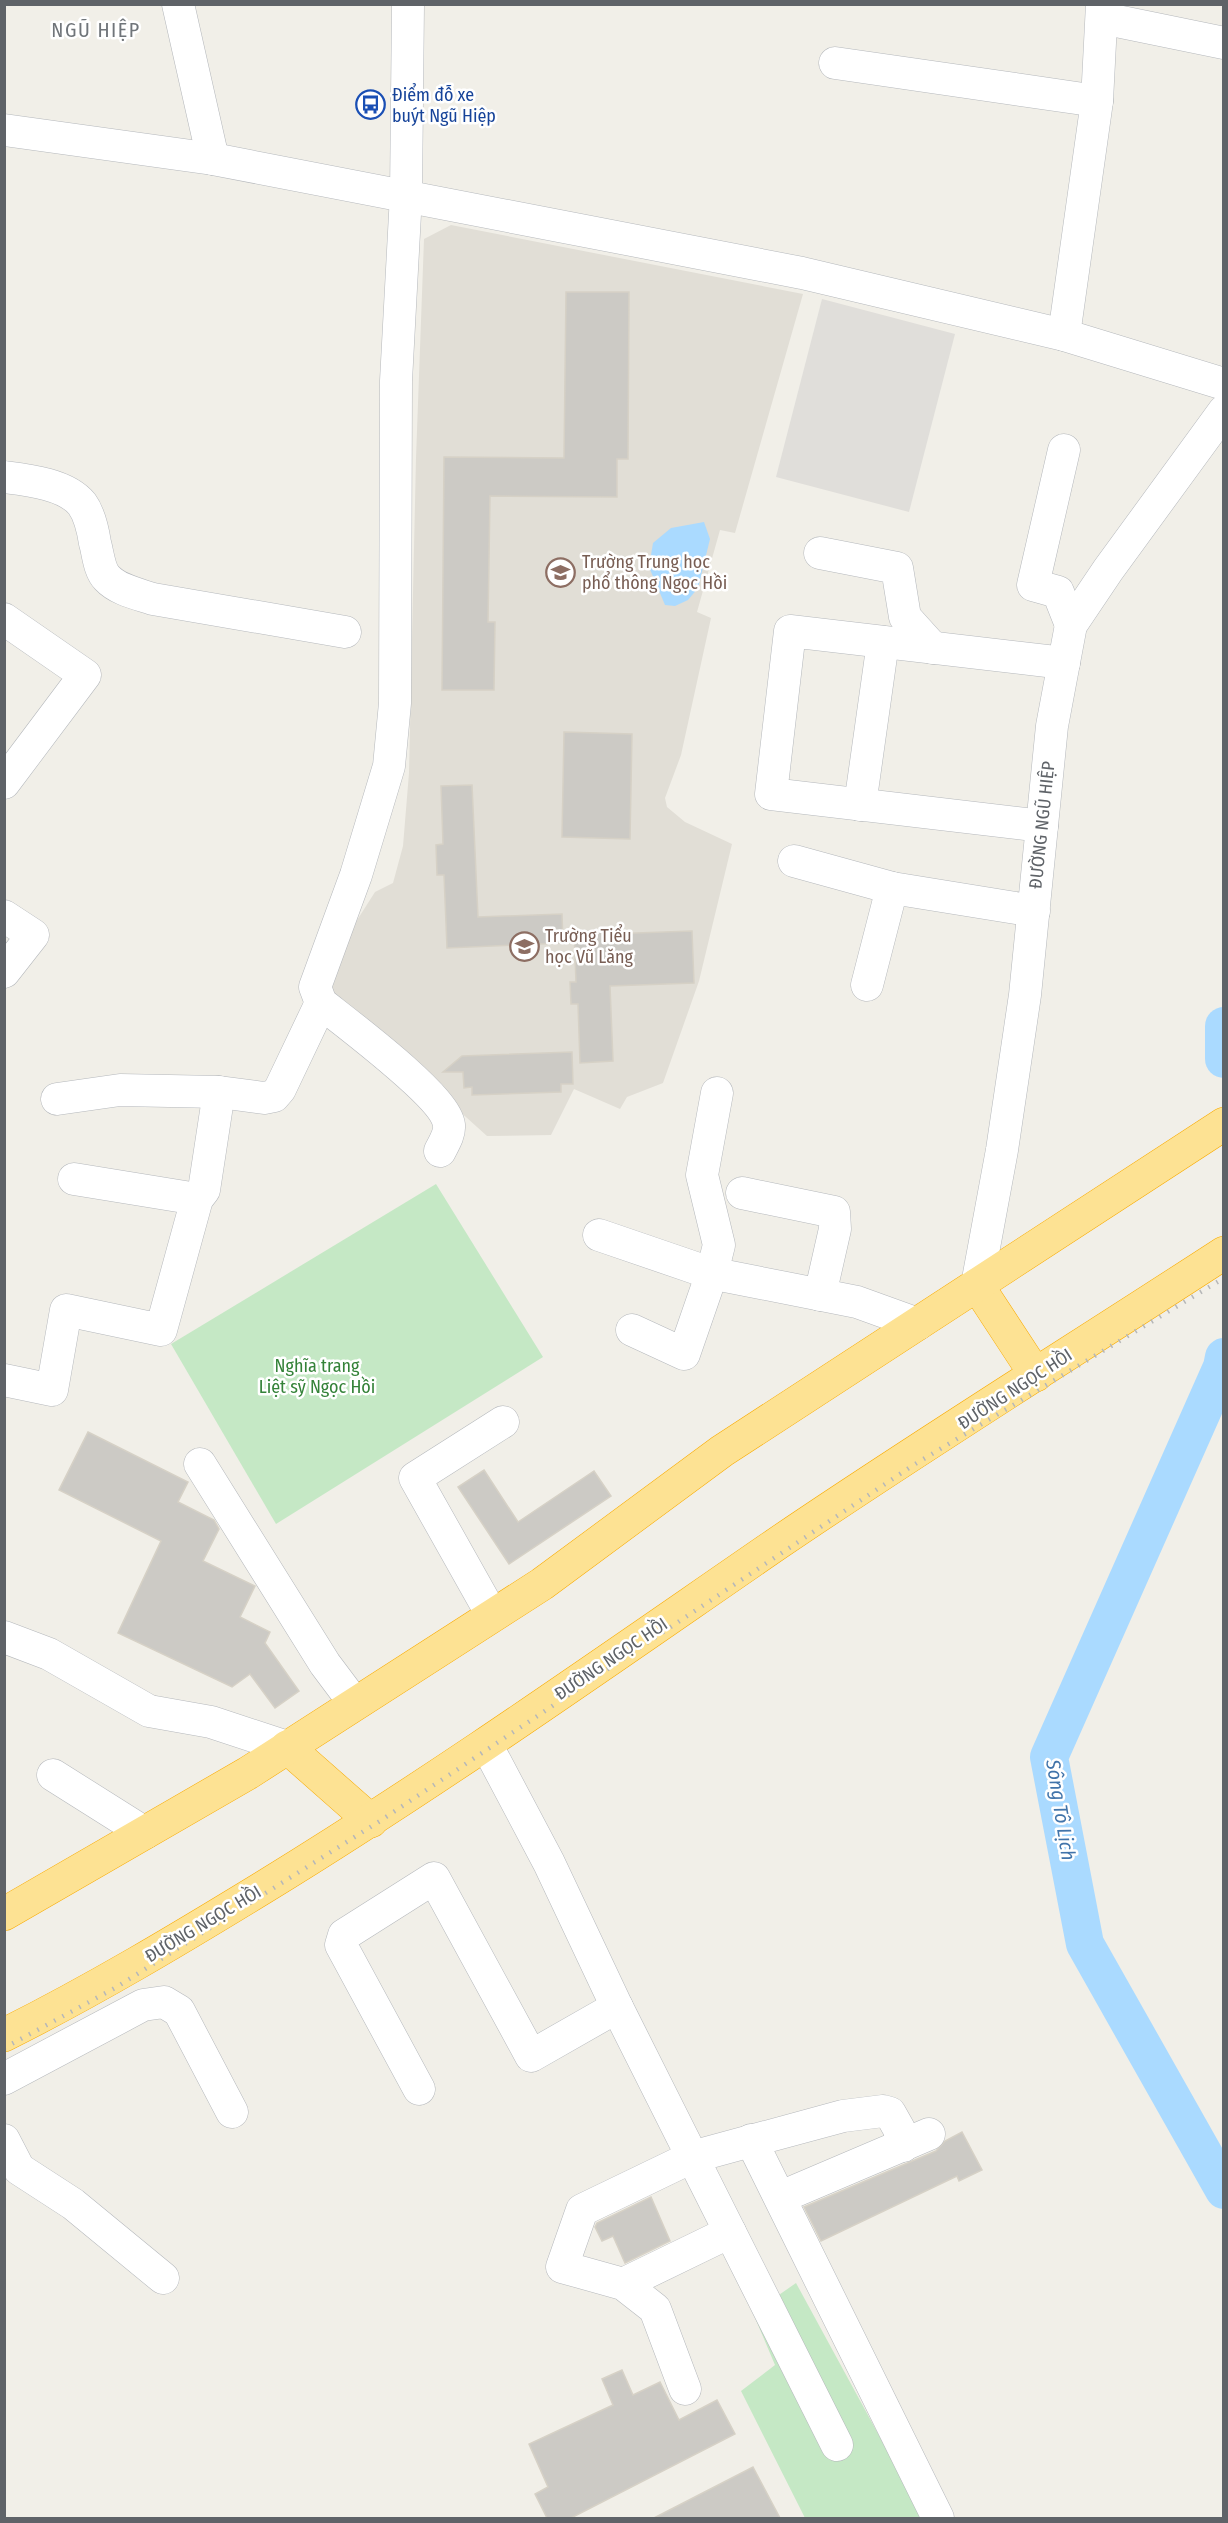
<svg xmlns="http://www.w3.org/2000/svg" width="1228" height="2523" viewBox="0 0 1228 2523" font-family="'Fira Sans Condensed',sans-serif">
  <rect width="100%" height="100%" fill="#f1efe8"/>
  <path fill="#e0deda" d="M822,299l133,35 -46,178 -133,-35z"/>
  <path fill="#e1ded6" d="M451,225l352,69 -68,239 -15,-3 -23,82 14,6 -30,137 -16,43 2,9 18,15 47,22 -33,137 -36,102 -36,14 -7,12 -46,-20 -23,46 -64,1 -153,-138 -10,-26 51,-80 18,-9 10,-37 6,-73 7,-315 8,-219z"/>
  <g fill="#c5e8c5">
    <path d="M436,1184l107,173 -267,167 -105,-180z"/>
    <path d="M796,2283l128,235h-119l-64,-127 34,-26 -22,-52z"/>
  </g>
  <path fill="#aadaff" d="M704,522l6,17 -12,49 -10,12 -13,6 -10,-1 -16,-38 4,-24 18,-15z"/>
  <g fill="none" stroke-linecap="round" stroke-linejoin="round">
    <g stroke="#aadaff" stroke-width="38">
      <path d="M1224,1026v33"/>
      <path d="M1224,1357l-2,10 -173,390 36,187 139,246"/>
    </g>
  </g>
  <g fill="#cccac5" stroke="#d6d1c6" stroke-width="1.5">
    <path d="M566,292h63l-1,167h-11v38l-127,-1 -2,126h7l-1,68h-52l2,-233 120,1z"/>
    <path d="M564,732l68,2 -2,105 -68,-2z"/>
    <path d="M472,785l6,132 84,-3 1,29 -116,5 -3,-73h-7l-1,-30 7,-1 -2,-58z"/>
    <path d="M608,931v3l84,-3 2,52 -84,3 3,75 -33,2 -2,-59h-7l-1,-22h6l-2,-50z"/>
    <path d="M572,1052l1,32h-12v8l-89,3v-8l-8,1 -1,-16h-20l19,-16z"/>
    <path d="M88,1432l100,50 -10,20 36,18 5,9 -16,32 52,25 -15,31 30,15 -5,11 34,48 -24,17 -25,-34 -18,13 -114,-54 43,-92 -102,-51z"/>
    <path d="M484,1470l34,52 76,-51 17,25 -102,68 -51,-77z"/>
    <path d="M962,2132l20,38 -23,11 -2,-5 -136,65 -17,-34 132,-56 9,-10z"/>
    <path d="M651,2197l19,44 -45,22 -12,-27 -11,5 -7,-14 2,-4z"/>
    <path d="M622,2370l11,25 27,-13 19,38 38,-20 18,34 -164,84h-24l-12,-24 13,-7 -19,-43 84,-39 -11,-26z"/>
    <path d="M753,2467l27,51h-126z"/>
  </g>
  <g fill="none" stroke-linecap="round" stroke-linejoin="round">
    <defs>
      <g id="minor">
        <path d="M178,4l35,155"/>
        <path d="M408,4l-2,191 -10,186 -1,322 -6,63 -33,109 -41,112 6,16c25,20 125,94 128,122 1,9 -5,18 -9,26"/>
        <path d="M1102,18l122,25"/>
        <path d="M835,63l262,38"/>
        <path d="M4,130l209,29 589,114 262,62 160,49"/>
        <path d="M1064,335l33,-234 5,-97"/>
        <path d="M1064,450l-31,135 25,7 13,33"/>
        <path d="M4,477c24,3 62,7 78,27 8,11 11,26 13,39 3,10 4,27 12,35 11,12 31,16 46,21l192,33"/>
        <path d="M820,553l77,15 8,49 28,31"/>
        <path d="M4,619l81,56 -81,108"/>
        <path d="M860,805l23,-163"/>
        <path d="M1042,826l-271,-32 19,-163 274,32"/>
        <path d="M794,861l98,27"/>
        <path d="M4,916l29,19 -29,37"/>
        <path d="M867,985l25,-97 142,23"/>
        <path d="M57,1099l63,-9 99,2 45,6 10,-2 6,-7 41,-86"/>
        <path d="M74,1179l123,20"/>
        <path d="M742,1193l92,19 1,17 -15,66"/>
        <path d="M599,1235l111,38 147,29 61,22"/>
        <path d="M977,1285l25,-135 23,-155 27,-269 19,-101 37,-55 116,-159"/>
        <path d="M632,1330l52,24 28,-81 7,-28 -17,-70 15,-82"/>
        <path d="M4,1380l48,10 14,-80 95,20 36,-131 7,-9 15,-98"/>
        <path d="M200,1464l125,200 30,40"/>
        <path d="M492,1615l-77,-137 88,-56"/>
        <path d="M4,1637l45,17 100,57 62,11 76,25"/>
        <path d="M486,1744l63,119 68,144 220,438"/>
        <path d="M53,1775l92,58"/>
        <path d="M4,2079l139,-74 21,-3 15,9 53,101"/>
        <path d="M419,2089l-78,-144 3,-10 90,-57 97,178 86,-49"/>
        <path d="M4,2140l15,29 54,35 90,74"/>
        <path d="M751,2140l187,378"/>
        <path d="M781,2197l148,-63"/>
        <path d="M623,2284l107,-52"/>
        <path d="M685,2389l-30,-80 -32,-25 -61,-17 20,-57 110,-53 151,-41 40,-5 7,2 9,16 4,17"/>
      </g>
      <g id="highway">
        <path d="M977,1285l59,90"/>
        <path d="M287,1747l84,74"/>
        <path d="M4,1914l244,-141 294,-189 180,-133 502,-327"/>
        <path d="M4,2035c90,-45 175,-96 260,-148 176,-108 344,-227 514,-344 147,-100 297,-193 446,-290"/>
      </g>
    </defs>
    <use href="#minor" stroke="#b5b8bc" stroke-width="33"/>
    <use href="#highway" stroke="#f9ab00" stroke-width="34"/>
    <use href="#minor" stroke="#fff" stroke-width="32"/>
    <use href="#highway" stroke="#fde293" stroke-width="33"/>
    <path stroke="#b6b7b8" stroke-width="4.5" stroke-dasharray="1.5 8" stroke-linecap="butt" d="M4,2048l111,-60 265,-167 532,-355 312,-188"/>
  </g>
  <defs>
    <symbol id="bus-ring" viewBox="-11 -11 22 22"><circle r="9.5" fill="#fff" stroke="#1a4fb4" stroke-width="1.5"/><path d="M-5-6H5V4H4V6H2V4H-2V6H-4V4H-5ZM-3.5-4V0h7V-4ZM-3.5 1.2v1.5H-2V1.2ZM2 1.2v1.5H3.5V1.2Z" fill="#1a4fb4"/></symbol>
    <symbol id="school-ring" viewBox="-11 -11 22 22"><circle r="9.5" fill="#fff" stroke="#8d6e63" stroke-width="1.5"/><path d="M0-5L7-2L0 1L-7-2ZM-4 1L0 2.5L4 1V4Q0 6-4 4Z" fill="#8d6e63"/></symbol>
  </defs>
  <g fill-rule="evenodd">
    <use href="#bus-ring" x="354" y="88" width="33" height="33"/>
    <use href="#school-ring" x="544" y="556" width="33" height="33"/>
    <use href="#school-ring" x="508" y="930" width="33" height="33"/>
  </g>
  <g text-anchor="middle" stroke-width="5" stroke-linejoin="round" paint-order="stroke">
    <g font-size="18" fill="#164399" stroke="#fff" text-anchor="start">
      <text x="392" y="101">Điểm đỗ xe<tspan x="392" dy="21">buýt Ngũ Hiệp</tspan></text>
    </g>
    <g font-size="18" fill="#785e54" stroke="#fff" text-anchor="start">
      <text x="582" y="568">Trường Trung học<tspan x="582" dy="21">phổ thông Ngọc Hồi</tspan></text>
      <text x="545" y="942">Trường Tiểu<tspan x="545" dy="21">học Vũ Lăng</tspan></text>
    </g>
    <g font-size="18" fill="#5f6368" stroke="#fff">
      <text transform="translate(1042 825) rotate(-84)" y="6">ĐƯỜNG NGŨ HIỆP</text>
      <text transform="translate(1015 1389) rotate(-33)" y="6">ĐƯỜNG NGỌC HỒI</text>
      <text transform="translate(611 1659) rotate(-34)" y="6">ĐƯỜNG NGỌC HỒI</text>
      <text transform="translate(203 1924) rotate(-31)" y="6">ĐƯỜNG NGỌC HỒI</text>
    </g>
    <g font-size="18" fill="#348238" stroke="#fff">
      <text x="317" y="1372">Nghĩa trang<tspan x="317" dy="21">Liệt sỹ Ngọc Hồi</tspan></text>
    </g>
    <g font-size="20" letter-spacing="1.5" fill="#70757a" stroke="#fff">
      <text x="96" y="37">NGŨ HIỆP</text>
    </g>
    <g font-size="20" font-style="italic" fill="#4174aa" stroke="#fff">
      <text transform="translate(1061 1810) rotate(81)" y="7">Sông Tô Lịch</text>
    </g>
  </g>
  <rect width="1228" height="2523" fill="none" stroke="#5f6368" stroke-width="12"/>
</svg>
